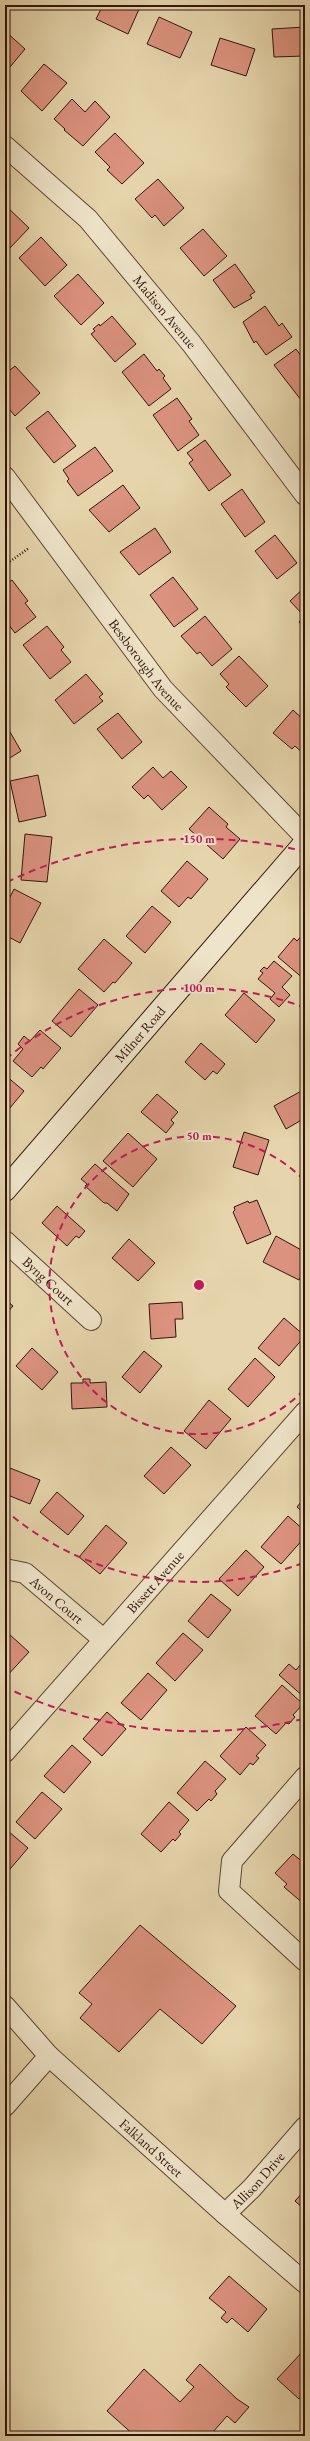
<svg xmlns="http://www.w3.org/2000/svg" width="310" height="2441" viewBox="0 0 310 2441" font-family="'EB Garamond',serif">
  <rect width="100%" height="100%" fill="#e6d5ac"/>
  <filter id="stains"><feTurbulence type="fractalNoise" baseFrequency=".005" numOctaves="4"/><feColorMatrix values="0 0 0 0 .2 0 0 0 0 .09 0 0 0 0 .02 0 0 0 .5 -.17"/></filter>
  <radialGradient id="worn" r=".72"><stop offset=".6" stop-color="#630" stop-opacity="0"/><stop offset="1" stop-color="#630" stop-opacity=".3"/></radialGradient>
  <g fill="#db927e" stroke="#30150b">
    <path d="M103,5h32l5,2 -12,27 -32,-15z"/>
    <path d="M159,17l33,15 -12,26 -33,-14z"/>
    <path d="M305,27v29l-31,1 -2,-28z"/>
    <path d="M5,31l20,18 -20,24z"/>
    <path d="M220,38l35,11 -9,27 -35,-11z"/>
    <path d="M44,64l23,19 -25,28 -21,-20z"/>
    <path d="M72,99l13,13 10,-11 15,16 -27,29 -19,-16 1,-1 -11,-10z"/>
    <path d="M115,133l29,30 -22,21 -15,-14 3,-3 -15,-15z"/>
    <path d="M158,179l26,29 -20,18 -9,-11 -3,3 -17,-19z"/>
    <path d="M5,205l24,23 -19,20 -5,-4z"/>
    <path d="M203,229l24,27 -23,20 -24,-28z"/>
    <path d="M41,237l26,28 -22,21 -26,-28z"/>
    <path d="M235,264l20,28 -5,3 2,3 -18,10 -21,-28z"/>
    <path d="M78,274l26,29 -23,22 -27,-29z"/>
    <path d="M265,306l14,20 3,-3 10,14 -26,18 -10,-14 -2,2 -11,-21z"/>
    <path d="M112,316l24,28 -21,18 -24,-28 4,-3 -2,-2 6,-5 1,2z"/>
    <path d="M296,349l6,8 3,-2v42l-4,3 -27,-35z"/>
    <path d="M144,354l13,17 2,-2 6,7 -2,2 8,11 -22,17 -27,-34z"/>
    <path d="M15,366l25,27 -25,23 -10,-12v-30z"/>
    <path d="M177,398l15,21 -3,2 10,14 -21,16 -25,-36z"/>
    <path d="M48,411l28,35 -22,17 -28,-35z"/>
    <path d="M205,440l26,35 -22,16 -20,-28 4,-3 -6,-7z"/>
    <path d="M95,447l18,24 -35,25 -11,-15 2,-2 -6,-9z"/>
    <path d="M123,485l17,23 -31,24 -20,-22z"/>
    <path d="M242,489l23,33 -20,15 -24,-33z"/>
    <path d="M155,528l16,24 -32,23 -19,-23z"/>
    <path d="M275,535l22,28 -20,16 -22,-28z"/>
    <path d="M173,577l25,32 -24,18 -24,-32z"/>
    <path d="M12,580l16,21 -3,2 11,14 -21,16 -10,-13v-35z"/>
    <path d="M305,587v42l-6,-7 5,-6 -14,-15z"/>
    <path d="M205,616l27,33 -20,17 -12,-14 -3,2 -16,-18z"/>
    <path d="M47,626l17,21 -3,3 10,12 -21,17 -27,-34z"/>
    <path d="M239,656l29,30 -22,21 -20,-20 3,-3 -9,-10z"/>
    <path d="M86,674l17,20 -4,3 4,4 -29,23 -19,-24z"/>
    <path d="M293,710l12,11v34l-10,-9 -3,3 -19,-16z"/>
    <path d="M118,713l24,29 -20,17 -25,-30z"/>
    <path d="M6,725l15,26 -16,10v-35z"/>
    <path d="M153,767l10,11 8,-7 16,16 -25,23 -14,-15 -4,4 -12,-12z"/>
    <path d="M38,775l8,41 -27,6 -9,-41z"/>
    <path d="M209,807l19,17 -2,3 14,12 -17,20 -34,-30z"/>
    <path d="M25,834l27,3 -5,45 -26,-2z"/>
    <path d="M187,861l21,18 -17,20 -3,-2 -9,10 -18,-16z"/>
    <path d="M14,889l27,14 -21,40 -15,-8v-28z"/>
    <path d="M152,906l19,16 -26,31 -19,-17z"/>
    <path d="M305,932v48l-27,-23 16,-19 3,3z"/>
    <path d="M104,939l28,24 -17,20 -2,-1 -9,10 -26,-23z"/>
    <path d="M274,961l18,15 -10,11 8,8 -11,12 -9,-8 5,-6 -17,-14 5,-6 -3,-2 4,-4 3,2z"/>
    <path d="M79,989l19,16 -27,32 -19,-16z"/>
    <path d="M244,993l31,27 -19,23 -31,-28z"/>
    <path d="M40,1030l21,18 -18,21 -2,-2 -9,10 -19,-16 10,-12 -5,-5 6,-8 6,5z"/>
    <path d="M201,1043l24,21 -8,10 -4,-3 -8,9 -20,-18z"/>
    <path d="M5,1075l19,16 -19,23z"/>
    <path d="M305,1089v29l-19,11 -12,-23z"/>
    <path d="M157,1094l21,18 -7,8 3,3 -8,10 -25,-21z"/>
    <path d="M244,1132l25,8 -11,35 -25,-8z"/>
    <path d="M128,1133l29,26 -24,28 -30,-26z"/>
    <path d="M95,1164l34,30 -12,17 -10,-8h-3l-19,-17 2,-2 -6,-5z"/>
    <path d="M257,1200l14,34 -24,10 -14,-32 2,-2 -1,-3 14,-6 1,2z"/>
    <path d="M57,1206l28,25 -6,7 -3,-2 -9,10 -25,-23z"/>
    <path d="M276,1236l29,16v17l-6,11 -36,-18z"/>
    <path d="M129,1239l26,24 -17,18 -26,-23z"/>
    <path d="M5,1299l8,7 -8,9z"/>
    <path d="M182,1302l1,17h-8l1,18 -25,2 -2,-35z"/>
    <path d="M284,1318l21,18 -26,30 -21,-18z"/>
    <path d="M32,1348l26,24 -16,18 -26,-24z"/>
    <path d="M144,1351l18,15 -22,27 -18,-16z"/>
    <path d="M255,1358l20,19 -27,30 -20,-18z"/>
    <path d="M83,1379h7v4l16,-1 1,25 -35,2 -1,-26h12z"/>
    <path d="M209,1400l22,19 -25,30 -22,-18z"/>
    <path d="M171,1447l20,18 -27,29 -20,-18z"/>
    <path d="M5,1466l35,14 -10,24 -25,-10z"/>
    <path d="M57,1492l27,24 -16,19 -28,-23z"/>
    <path d="M305,1497v17l-8,-7z"/>
    <path d="M288,1516l17,15v6l-24,27 -20,-17z"/>
    <path d="M106,1525l21,18 -27,31 -21,-17z"/>
    <path d="M246,1550l18,17 -26,29 -19,-17z"/>
    <path d="M211,1594l20,16 -23,28 -20,-17z"/>
    <path d="M183,1633l20,17 -28,31 -19,-18z"/>
    <path d="M9,1634l20,18 -24,26v-39z"/>
    <path d="M305,1659v39l-26,-23 10,-11 7,6z"/>
    <path d="M148,1673l19,17 -26,30 -20,-17z"/>
    <path d="M282,1685l21,19 -10,11 2,2 -6,7 -3,-1 -10,11 -21,-18z"/>
    <path d="M107,1712l19,17 -24,27 -19,-17z"/>
    <path d="M246,1727l20,18 -10,11 3,2 -6,7 -3,-2 -10,12 -20,-19z"/>
    <path d="M72,1745l19,17 -27,31 -20,-17z"/>
    <path d="M205,1761l21,18 -11,12 2,3 -6,7 -2,-2 -12,12 -20,-18z"/>
    <path d="M42,1792l20,17 -27,30 -19,-17z"/>
    <path d="M169,1802l20,18 -10,12 2,2 -6,7 -2,-2 -12,13 -20,-18z"/>
    <path d="M8,1831l20,17 -23,27v-40z"/>
    <path d="M293,1854l12,10v41l-21,-18 3,-3 -12,-11z"/>
    <path d="M140,1925l96,81 -34,38 -42,-35 -41,43 -39,-34 12,-14 -13,-11z"/>
    <path d="M305,2190v20l-10,-9z"/>
    <path d="M229,2276l38,33 -19,23 -16,-14 -5,5 -6,-5 5,-6 -17,-14z"/>
    <path d="M305,2349v43l-6,7 -22,-20z"/>
    <path d="M200,2364l37,35 12,8 -14,16 -8,-7 -14,16 5,4h-83l-28,-25 37,-42 36,33 14,-15 -8,-7z"/>
  </g>
  <g fill="none" stroke-linecap="round" stroke-linejoin="round">
    <defs>
      <g id="street">
        <path id="s1" d="M5,146l83,73 103,124 114,152"/>
        <path id="s2" d="M5,477l158,212 142,148"/>
        <path id="s3" d="M5,1241l86,79"/>
        <path id="s4" d="M5,1569l20,4 78,66"/>
        <path id="s5" d="M5,1752l300,-340"/>
        <path d="M305,1777l-73,84 -3,30 76,70"/>
        <path id="s6" d="M5,2006l44,50 176,158 80,69"/>
        <path d="M5,2106l44,-50"/>
        <path id="s7" d="M225,2214l27,-26 53,-61"/>
      </g>
      <g id="secondary">
        <path id="s8" d="M5,1190l300,-347"/>
      </g>
    </defs>
    <use href="#street" stroke="#5e4533" stroke-width="22"/>
    <use href="#secondary" stroke="#30150b" stroke-width="24"/>
    <path stroke="#30150b" stroke-width="2.5" stroke-dasharray="1 2" stroke-linecap="butt" d="M5,565l24,-17"/>
    <use href="#street" stroke="#efe4c9" stroke-width="20"/>
    <use href="#secondary" stroke="#efe4c9" stroke-width="22"/>
  </g>
  <g fill="none" stroke="#c2185b" stroke-width="2" stroke-dasharray="7 5">
    <path d="M304 1390A149 149 0 1 1 304 1180"/>
    <path d="M303 1563A297 297 0 0 1 6 1511M6 1059A297 297 0 0 1 303 1007"/>
    <path d="M303 1719A446 446 0 0 1 7 1688M7 882A446 446 0 0 1 303 851"/>
  </g>
  <g text-anchor="middle" stroke-width="4" stroke-linejoin="round" paint-order="stroke">
    <g font-size="14" fill="#30150b" stroke="#efe4c9">
      <text dy="5" stroke="none"><textPath href="#s1" startOffset="231">Madison Avenue</textPath></text>
      <text dy="5" stroke="none"><textPath href="#s2" startOffset="235">Bessborough Avenue</textPath></text>
      <text dy="5" stroke="none"><textPath href="#s8" startOffset="206">Milner Road</textPath></text>
      <text dy="5" stroke="none"><textPath href="#s3" startOffset="59">Byng Court</textPath></text>
      <text dy="5" stroke="none"><textPath href="#s5" startOffset="227">Bissett Avenue</textPath></text>
      <text dy="5" stroke="none"><textPath href="#s4" startOffset="62">Avon Court</textPath></text>
      <text dy="5" stroke="none"><textPath href="#s6" startOffset="204">Falkland Street</textPath></text>
      <text dy="5" stroke="none"><textPath href="#s7" startOffset="47">Allison Drive</textPath></text>
    </g>
  </g>
  <circle cx="199" cy="1285" r="6" fill="#c2185b" stroke="#efe4c9" stroke-width="2"/>
  <g font-size="12" text-anchor="middle" font-weight="bold" fill="#c2185b" stroke="#efe4c9" stroke-width="4" stroke-linejoin="round" paint-order="stroke">
    <text x="199" y="843">150 m</text>
    <text x="199" y="992">100 m</text>
    <text x="199" y="1140">50 m</text>
  </g>
  <rect width="310" height="2441" fill="none" stroke="#e6d5ac" stroke-width="20"/>
  <rect x="6" y="6" width="298" height="2429" fill="none" stroke="#30150b" stroke-width="2"/>
  <rect x="10" y="10" width="290" height="2421" fill="none" stroke="#30150b"/>
  <rect width="100%" height="100%" filter="url(#stains)"/>
  <rect width="100%" height="100%" fill="url(#worn)"/>
</svg>
